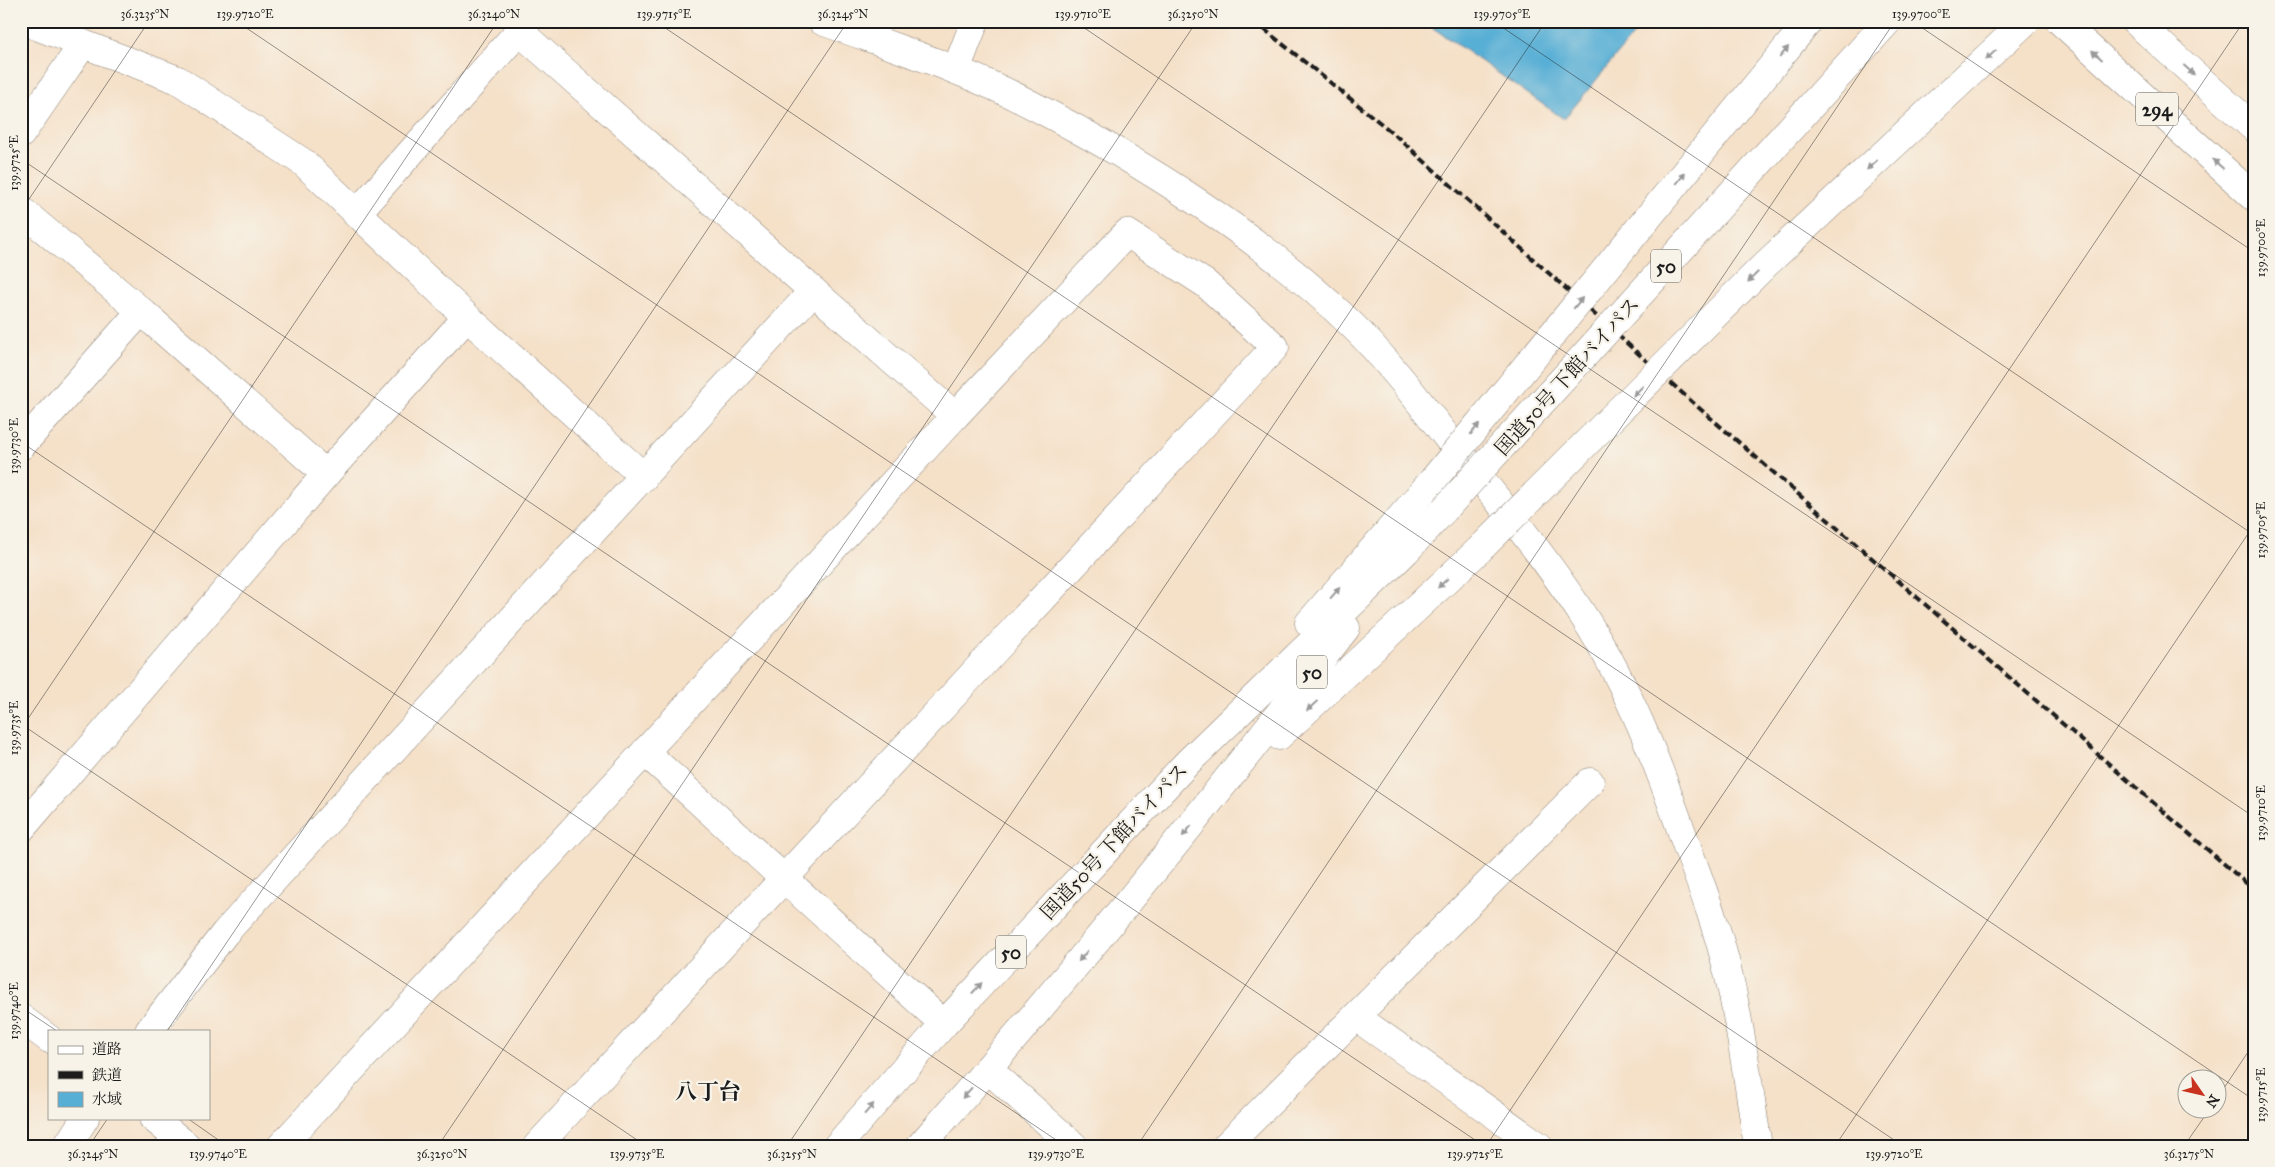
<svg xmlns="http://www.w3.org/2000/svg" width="2275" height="1167" viewBox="0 0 2275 1167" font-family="'IM FELL Great Primer','Noto Serif JP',serif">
  <rect width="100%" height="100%" fill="#f7f3e8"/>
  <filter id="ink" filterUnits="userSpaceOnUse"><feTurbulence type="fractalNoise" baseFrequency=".02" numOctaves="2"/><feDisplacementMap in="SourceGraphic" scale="10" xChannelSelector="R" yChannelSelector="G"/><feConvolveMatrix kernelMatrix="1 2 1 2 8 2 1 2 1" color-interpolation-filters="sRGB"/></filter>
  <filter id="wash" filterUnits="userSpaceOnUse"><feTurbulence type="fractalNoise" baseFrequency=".0096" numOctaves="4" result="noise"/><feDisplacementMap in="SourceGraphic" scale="20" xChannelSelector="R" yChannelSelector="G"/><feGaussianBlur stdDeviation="1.12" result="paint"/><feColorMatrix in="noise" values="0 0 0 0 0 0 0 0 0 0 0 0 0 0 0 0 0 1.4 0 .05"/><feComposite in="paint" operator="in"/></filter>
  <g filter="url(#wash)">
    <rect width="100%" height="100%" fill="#f5e0c8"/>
    <path fill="#58afd5" stroke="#3a6678" d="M1423,21h222l-81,98z"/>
  </g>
  <g filter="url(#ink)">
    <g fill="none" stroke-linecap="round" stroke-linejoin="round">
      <defs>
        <g id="minor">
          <path d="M23,21l155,59 126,83 163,154 177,160"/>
          <path d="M956,70l19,-49"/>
          <path d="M21,134l62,-90"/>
          <path d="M21,210l120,101 185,163"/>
          <path d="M356,214l172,-193"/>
          <path d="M21,446l120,-135"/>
          <path d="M645,752l299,272"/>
          <path d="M21,829l305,-355 141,-157"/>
          <path d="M1356,1017l183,129"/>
          <path d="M21,1018l28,21"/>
          <path d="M149,1031l76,-98 588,-642"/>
          <path d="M988,1069l86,77"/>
          <path d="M153,1118l34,28"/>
          <path d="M67,1146l18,-28"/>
          <path d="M281,1146l674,-730 -435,-384"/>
          <path d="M537,1146l738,-799 -69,-63 -79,-51 -172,183"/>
          <path d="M1226,1146l364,-364"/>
        </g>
        <path id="tertiary" d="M822,21c71,26 144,49 210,84 110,57 231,133 320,220 37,36 72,83 105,125 44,54 89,108 127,167 45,70 75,149 102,227 16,43 33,88 43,133 13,55 20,113 29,169"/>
        <g id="trunk">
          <path d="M2060,21l194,176"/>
          <path d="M2135,21l119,107"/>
          <path d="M1309,623l124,-143"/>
          <path d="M1279,736l200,-186"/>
          <path d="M837,1146l107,-122 244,-262 218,-211 38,-41"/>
          <path d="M920,1146c149,-167 289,-341 426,-518"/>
        </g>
      </defs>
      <use href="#minor" stroke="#887e72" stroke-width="29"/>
      <use href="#tertiary" stroke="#887e72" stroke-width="29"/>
      <use href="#trunk" stroke="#887e72" stroke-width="29"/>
      <use href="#minor" stroke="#fff" stroke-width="28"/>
      <use href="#tertiary" stroke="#fff" stroke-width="28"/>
      <use href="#trunk" stroke="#fff" stroke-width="28"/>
      <path stroke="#1c1c1c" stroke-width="4" stroke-dasharray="8 4" stroke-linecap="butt" d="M1254,21l140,113 296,266 564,490"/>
      <defs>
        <g id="trunk-bridge">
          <path d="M1433,480l376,-459"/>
          <path d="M1444,510l444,-489"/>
          <path d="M1479,550l286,-285 261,-244"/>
        </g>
      </defs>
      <use href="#trunk-bridge" stroke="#887e72" stroke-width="29" stroke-linecap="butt"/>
      <use href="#trunk-bridge" stroke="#fff" stroke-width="28"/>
    </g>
    <defs><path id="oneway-solid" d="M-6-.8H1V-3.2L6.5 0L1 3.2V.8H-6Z" transform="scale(1.25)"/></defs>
    <g fill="#999">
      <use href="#oneway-solid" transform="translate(1784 52) rotate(-51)"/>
      <use href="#oneway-solid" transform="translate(1991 55) rotate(137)"/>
      <use href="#oneway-solid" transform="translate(2097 55) rotate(-138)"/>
      <use href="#oneway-solid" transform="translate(2189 70) rotate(42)"/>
      <use href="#oneway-solid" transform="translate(2218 164) rotate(-138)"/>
      <use href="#oneway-solid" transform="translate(1872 165) rotate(137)"/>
      <use href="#oneway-solid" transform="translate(1681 178) rotate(-51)"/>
      <use href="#oneway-solid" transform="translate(1753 277) rotate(135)"/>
      <use href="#oneway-solid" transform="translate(1578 303) rotate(-51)"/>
      <use href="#oneway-solid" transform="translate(1638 391) rotate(135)"/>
      <use href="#oneway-solid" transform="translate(1475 429) rotate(-51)"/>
      <use href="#oneway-solid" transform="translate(1443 583) rotate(137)"/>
      <use href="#oneway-solid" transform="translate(1335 593) rotate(-49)"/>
      <use href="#oneway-solid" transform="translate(1312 706) rotate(137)"/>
      <use href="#oneway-solid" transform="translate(1187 831) rotate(130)"/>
      <use href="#oneway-solid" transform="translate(1083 956) rotate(130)"/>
      <use href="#oneway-solid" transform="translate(977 988) rotate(-47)"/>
      <use href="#oneway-solid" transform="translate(967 1093) rotate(132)"/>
      <use href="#oneway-solid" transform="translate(869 1109) rotate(-49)"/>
    </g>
  </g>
  <path fill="none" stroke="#1c1c1c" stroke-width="1" stroke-opacity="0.45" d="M236,21l1667,1125M655,21l1599,1079M1074,21l1180,796M1493,21l761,514M1912,21l342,231M21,159l1463,987M21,211l128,-190M21,442l1044,704M21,724l625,422M21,729l477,-708M21,1007l36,24M167,1031l681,-1010M2218,1097l36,-54M187,1118l40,28M89,1146l19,-28M438,1146l759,-1125M787,1146l759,-1125M1137,1146l758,-1125M1486,1146l758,-1125M1835,1146l419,-621M2184,1146l25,-36"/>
  <g text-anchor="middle" stroke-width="4.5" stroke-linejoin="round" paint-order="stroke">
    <g fill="#f7f3e8" stroke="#5e5c59" stroke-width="1">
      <rect x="2136" y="92.5" width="42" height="33" rx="4"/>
      <rect x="1651" y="249.5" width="30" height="33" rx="4"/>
      <rect x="1297" y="655.5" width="30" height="33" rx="4"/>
      <rect x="996" y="935.5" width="30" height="33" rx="4"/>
    </g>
    <g font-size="19" font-weight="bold" fill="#1c1c1c">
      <text x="2157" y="116">294</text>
      <text x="1666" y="273">50</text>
      <text x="1312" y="679">50</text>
      <text x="1011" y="959">50</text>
    </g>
    <g font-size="20" fill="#1c1c1c" stroke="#f7f3e8">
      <text transform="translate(1567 376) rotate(-48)" y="7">国道50号 下館バイパス</text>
      <text transform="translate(1114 841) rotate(-47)" y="7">国道50号 下館バイパス</text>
    </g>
    <g font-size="22" font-weight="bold" fill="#1c1c1c" stroke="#f7f3e8">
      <text x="708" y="1099">八丁台</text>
    </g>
  </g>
  <rect width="2275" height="1167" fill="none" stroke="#f7f3e8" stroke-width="55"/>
  <rect x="48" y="1030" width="162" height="90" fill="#f7f3e8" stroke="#9f9d96"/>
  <rect x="58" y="1046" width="25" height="8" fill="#ffffff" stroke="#9f9d96"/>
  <text x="92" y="1054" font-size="15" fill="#1c1c1c">道路</text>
  <rect x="58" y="1071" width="25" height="8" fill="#1c1c1c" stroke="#9f9d96"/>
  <text x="92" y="1080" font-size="15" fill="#1c1c1c">鉄道</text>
  <rect x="58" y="1092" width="25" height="15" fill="#58afd5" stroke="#9f9d96"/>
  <text x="92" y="1104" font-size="15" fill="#1c1c1c">水域</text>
  <g transform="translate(2202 1094) rotate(124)"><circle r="24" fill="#f7f3e8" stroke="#9f9d96"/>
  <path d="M0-4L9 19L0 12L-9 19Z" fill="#c8321e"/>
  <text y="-8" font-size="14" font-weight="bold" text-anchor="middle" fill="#1c1c1c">N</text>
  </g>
  <rect x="28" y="28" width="2220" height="1112" fill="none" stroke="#1c1c1c" stroke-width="2"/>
  <g font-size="12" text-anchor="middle" fill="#1c1c1c">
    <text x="145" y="18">36.3235°N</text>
    <text x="245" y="18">139.9720°E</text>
    <text x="494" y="18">36.3240°N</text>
    <text x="664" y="18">139.9715°E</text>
    <text x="843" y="18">36.3245°N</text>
    <text x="1083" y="18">139.9710°E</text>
    <text x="1193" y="18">36.3250°N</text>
    <text x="1502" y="18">139.9705°E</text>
    <text x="1921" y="18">139.9700°E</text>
    <text transform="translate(14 163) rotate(-90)" y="4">139.9725°E</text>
    <text transform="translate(2261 248) rotate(-90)" y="4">139.9700°E</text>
    <text transform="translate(14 446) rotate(-90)" y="4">139.9730°E</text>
    <text transform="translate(2261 530) rotate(-90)" y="4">139.9705°E</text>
    <text transform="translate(14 728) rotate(-90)" y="4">139.9735°E</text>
    <text transform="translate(2261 813) rotate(-90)" y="4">139.9710°E</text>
    <text transform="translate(14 1011) rotate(-90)" y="4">139.9740°E</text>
    <text transform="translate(2261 1095) rotate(-90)" y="4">139.9715°E</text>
    <text x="93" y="1158">36.3245°N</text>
    <text x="218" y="1158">139.9740°E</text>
    <text x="442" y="1158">36.3250°N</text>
    <text x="637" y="1158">139.9735°E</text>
    <text x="792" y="1158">36.3255°N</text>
    <text x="1056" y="1158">139.9730°E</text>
    <text x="1475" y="1158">139.9725°E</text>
    <text x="1894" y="1158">139.9720°E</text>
    <text x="2189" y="1158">36.3275°N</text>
  </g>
</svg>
